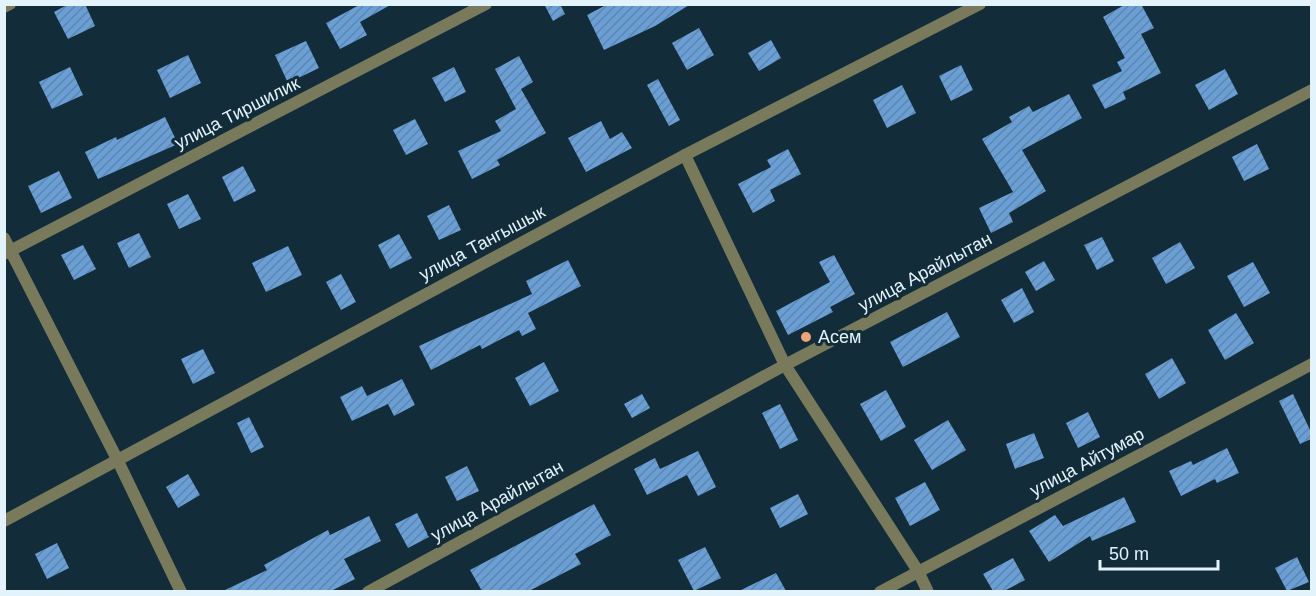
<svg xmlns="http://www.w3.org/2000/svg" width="1316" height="596" viewBox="0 0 1316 596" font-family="Arial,sans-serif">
  <defs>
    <pattern id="building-hatch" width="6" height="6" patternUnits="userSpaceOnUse" patternTransform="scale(1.5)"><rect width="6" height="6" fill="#6a9fd6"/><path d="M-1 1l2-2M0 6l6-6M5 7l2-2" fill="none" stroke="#5f85ac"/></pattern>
  </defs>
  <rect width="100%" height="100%" fill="#122d39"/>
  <g fill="url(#building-hatch)">
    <path d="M69,4h16l10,22 -27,13 -14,-27z"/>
    <path d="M361,4h31l-32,18 7,13 -27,14 -14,-26z"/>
    <path d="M544,4h16l5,10 -12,7z"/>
    <path d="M608,4h83l-36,22 -51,24 -17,-35z"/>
    <path d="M1126,4h15l13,24 -13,6 20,39 -38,19 3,7 -21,10 -13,-24 30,-14 -5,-9 8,-4 -22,-41z"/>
    <path d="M699,28l15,27 -27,15 -15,-27z"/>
    <path d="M771,40l10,18 -22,13 -11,-18z"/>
    <path d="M306,41l13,27 -31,15 -13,-28z"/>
    <path d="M188,55l13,28 -31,15 -13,-28z"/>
    <path d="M519,56l14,26 -12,7 25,44 -49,27 3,5 -28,14 -14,-28 43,-20 -6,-10 21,-12 -21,-40z"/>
    <path d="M961,65l12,25 -22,11 -12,-25z"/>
    <path d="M70,67l13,28 -31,14 -13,-27z"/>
    <path d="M454,67l12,25 -21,10 -13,-24z"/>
    <path d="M1225,69l13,25 -29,16 -14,-25z"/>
    <path d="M658,79l22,41 -11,6 -22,-41z"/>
    <path d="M902,85l14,28 -29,15 -14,-28z"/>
    <path d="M1069,94l13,24 -60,32 24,41 -37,22 4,9 -22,11 -12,-25 34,-16 -31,-53 30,-17 -3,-5 20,-11 4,6z"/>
    <path d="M165,117l13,27 -80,35 -13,-27 31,-15 1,3z"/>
    <path d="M415,119l13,25 -22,11 -13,-25z"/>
    <path d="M601,121l9,18 12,-7 10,16 -46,24 -18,-34z"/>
    <path d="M1257,144l12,25 -25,12 -12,-24z"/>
    <path d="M788,149l13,25 -31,16 5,11 -22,12 -15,-29 33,-17 -4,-7z"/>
    <path d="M243,166l13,25 -22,11 -12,-25z"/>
    <path d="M59,171l13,27 -31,15 -13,-27z"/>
    <path d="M188,194l13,25 -22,10 -12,-25z"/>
    <path d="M449,205l12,25 -22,10 -12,-24z"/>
    <path d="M139,233l12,24 -22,11 -12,-25z"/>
    <path d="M399,234l13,24 -22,11 -12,-24z"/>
    <path d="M1102,237l12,24 -17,9 -13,-25z"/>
    <path d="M1180,242l15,26 -29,16 -14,-26z"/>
    <path d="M83,245l13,24 -22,11 -13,-25z"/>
    <path d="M288,246l14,29 -36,17 -14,-29z"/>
    <path d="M834,255l21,39 -25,13 3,5 -45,23 -12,-24 54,-29 -11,-20z"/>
    <path d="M568,260l13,26 -53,27 8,16 -14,7 -3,-6 -37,19 -2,-4 -49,25 -12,-24 113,-52 -6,-13z"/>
    <path d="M1044,261l11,19 -19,11 -11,-19z"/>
    <path d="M1253,262l17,31 -26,14 -17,-31z"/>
    <path d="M341,274l15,28 -15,8 -15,-28z"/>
    <path d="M1022,288l12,24 -20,11 -13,-23z"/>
    <path d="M947,312l13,25 -57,30 -13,-25z"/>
    <path d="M1236,313l18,30 -29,17 -17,-30z"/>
    <path d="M203,349l12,24 -22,11 -12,-25z"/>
    <path d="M1172,358l14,25 -27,16 -14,-25z"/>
    <path d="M544,362l15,29 -29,15 -15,-28z"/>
    <path d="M402,379l13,26 -21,11 -6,-12 -36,17 -12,-24 22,-11 5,10z"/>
    <path d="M886,390l20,37 -25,14 -21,-37z"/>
    <path d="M642,394l8,14 -18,10 -8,-14z"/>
    <path d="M1293,394l18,38v7l-11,5 -21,-43z"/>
    <path d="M780,404l18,36 -18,9 -18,-36z"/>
    <path d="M1088,412l12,25 -22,11 -12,-25z"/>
    <path d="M249,417l15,30 -13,6 -14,-30z"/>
    <path d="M948,420l18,30 -34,20 -18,-30z"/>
    <path d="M1034,433l10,25 -29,11 -9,-25z"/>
    <path d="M1227,448l12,25 -22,10 -2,-4 -34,17 -12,-25 22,-10 2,4z"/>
    <path d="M698,451l18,36 -18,9 -11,-21 -40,20 -13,-26 21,-11 5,11z"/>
    <path d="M467,466l12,25 -22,10 -12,-24z"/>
    <path d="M188,474l12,21 -22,13 -12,-21z"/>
    <path d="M925,482l15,28 -30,16 -15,-28z"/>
    <path d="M798,494l10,20 -28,14 -10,-20z"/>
    <path d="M1124,497l12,25 -44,19 -2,-5 -41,26 -20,-31 26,-16 8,11z"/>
    <path d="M594,504l17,31 -36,19 6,10 -52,27h-47l-12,-21z"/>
    <path d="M417,513l12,24 -21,11 -13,-24z"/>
    <path d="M369,516l12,25 -37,18 11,20 -24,12h-108l44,-21 -3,-5 64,-35 2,5z"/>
    <path d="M57,543l12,25 -22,11 -12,-25z"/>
    <path d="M705,547l16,31 -27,13 -16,-31z"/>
    <path d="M1297,557l12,25 -22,9 -12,-23z"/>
    <path d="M1013,558l12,22 -21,11h-11l-10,-17z"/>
    <path d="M776,573l10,18h-47z"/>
  </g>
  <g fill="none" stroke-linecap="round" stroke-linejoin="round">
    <g stroke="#797a5c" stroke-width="12">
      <path d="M4,7l6,-3"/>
      <path d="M685,155l100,210 133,206 10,21"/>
      <path d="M4,238l113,221 64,133"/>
      <path d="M4,254l482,-250"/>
      <path d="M4,521l681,-366 295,-151"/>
      <path d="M368,592l417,-227 527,-275"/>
      <path d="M880,592l432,-228"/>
    </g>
  </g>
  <circle fill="#efa377" stroke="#122d39" stroke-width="2" cx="806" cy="337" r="6"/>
  <g text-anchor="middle" stroke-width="6" stroke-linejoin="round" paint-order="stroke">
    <g font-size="18" fill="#e3f3fb" stroke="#122d39">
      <text transform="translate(237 113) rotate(-27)" y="6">улица Тиршилик</text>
      <text transform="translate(482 243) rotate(-28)" y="6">улица Тангышык</text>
      <text transform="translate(925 272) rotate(-28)" y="6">улица Арайлытан</text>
      <text transform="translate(1087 462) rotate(-28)" y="6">улица Айтумар</text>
      <text transform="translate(497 501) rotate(-29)" y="6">улица Арайлытан</text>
    </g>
    <g font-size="18" fill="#e3f3fb" stroke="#122d39" text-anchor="start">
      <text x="818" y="343">Асем</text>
    </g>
  </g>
  <rect width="1316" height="596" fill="none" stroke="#e3f3fb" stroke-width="12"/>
  <path d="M1100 560v9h118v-9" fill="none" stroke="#e3f3fb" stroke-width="3"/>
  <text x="1109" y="560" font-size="18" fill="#e3f3fb" stroke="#122d39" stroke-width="4.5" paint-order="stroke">50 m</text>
</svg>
